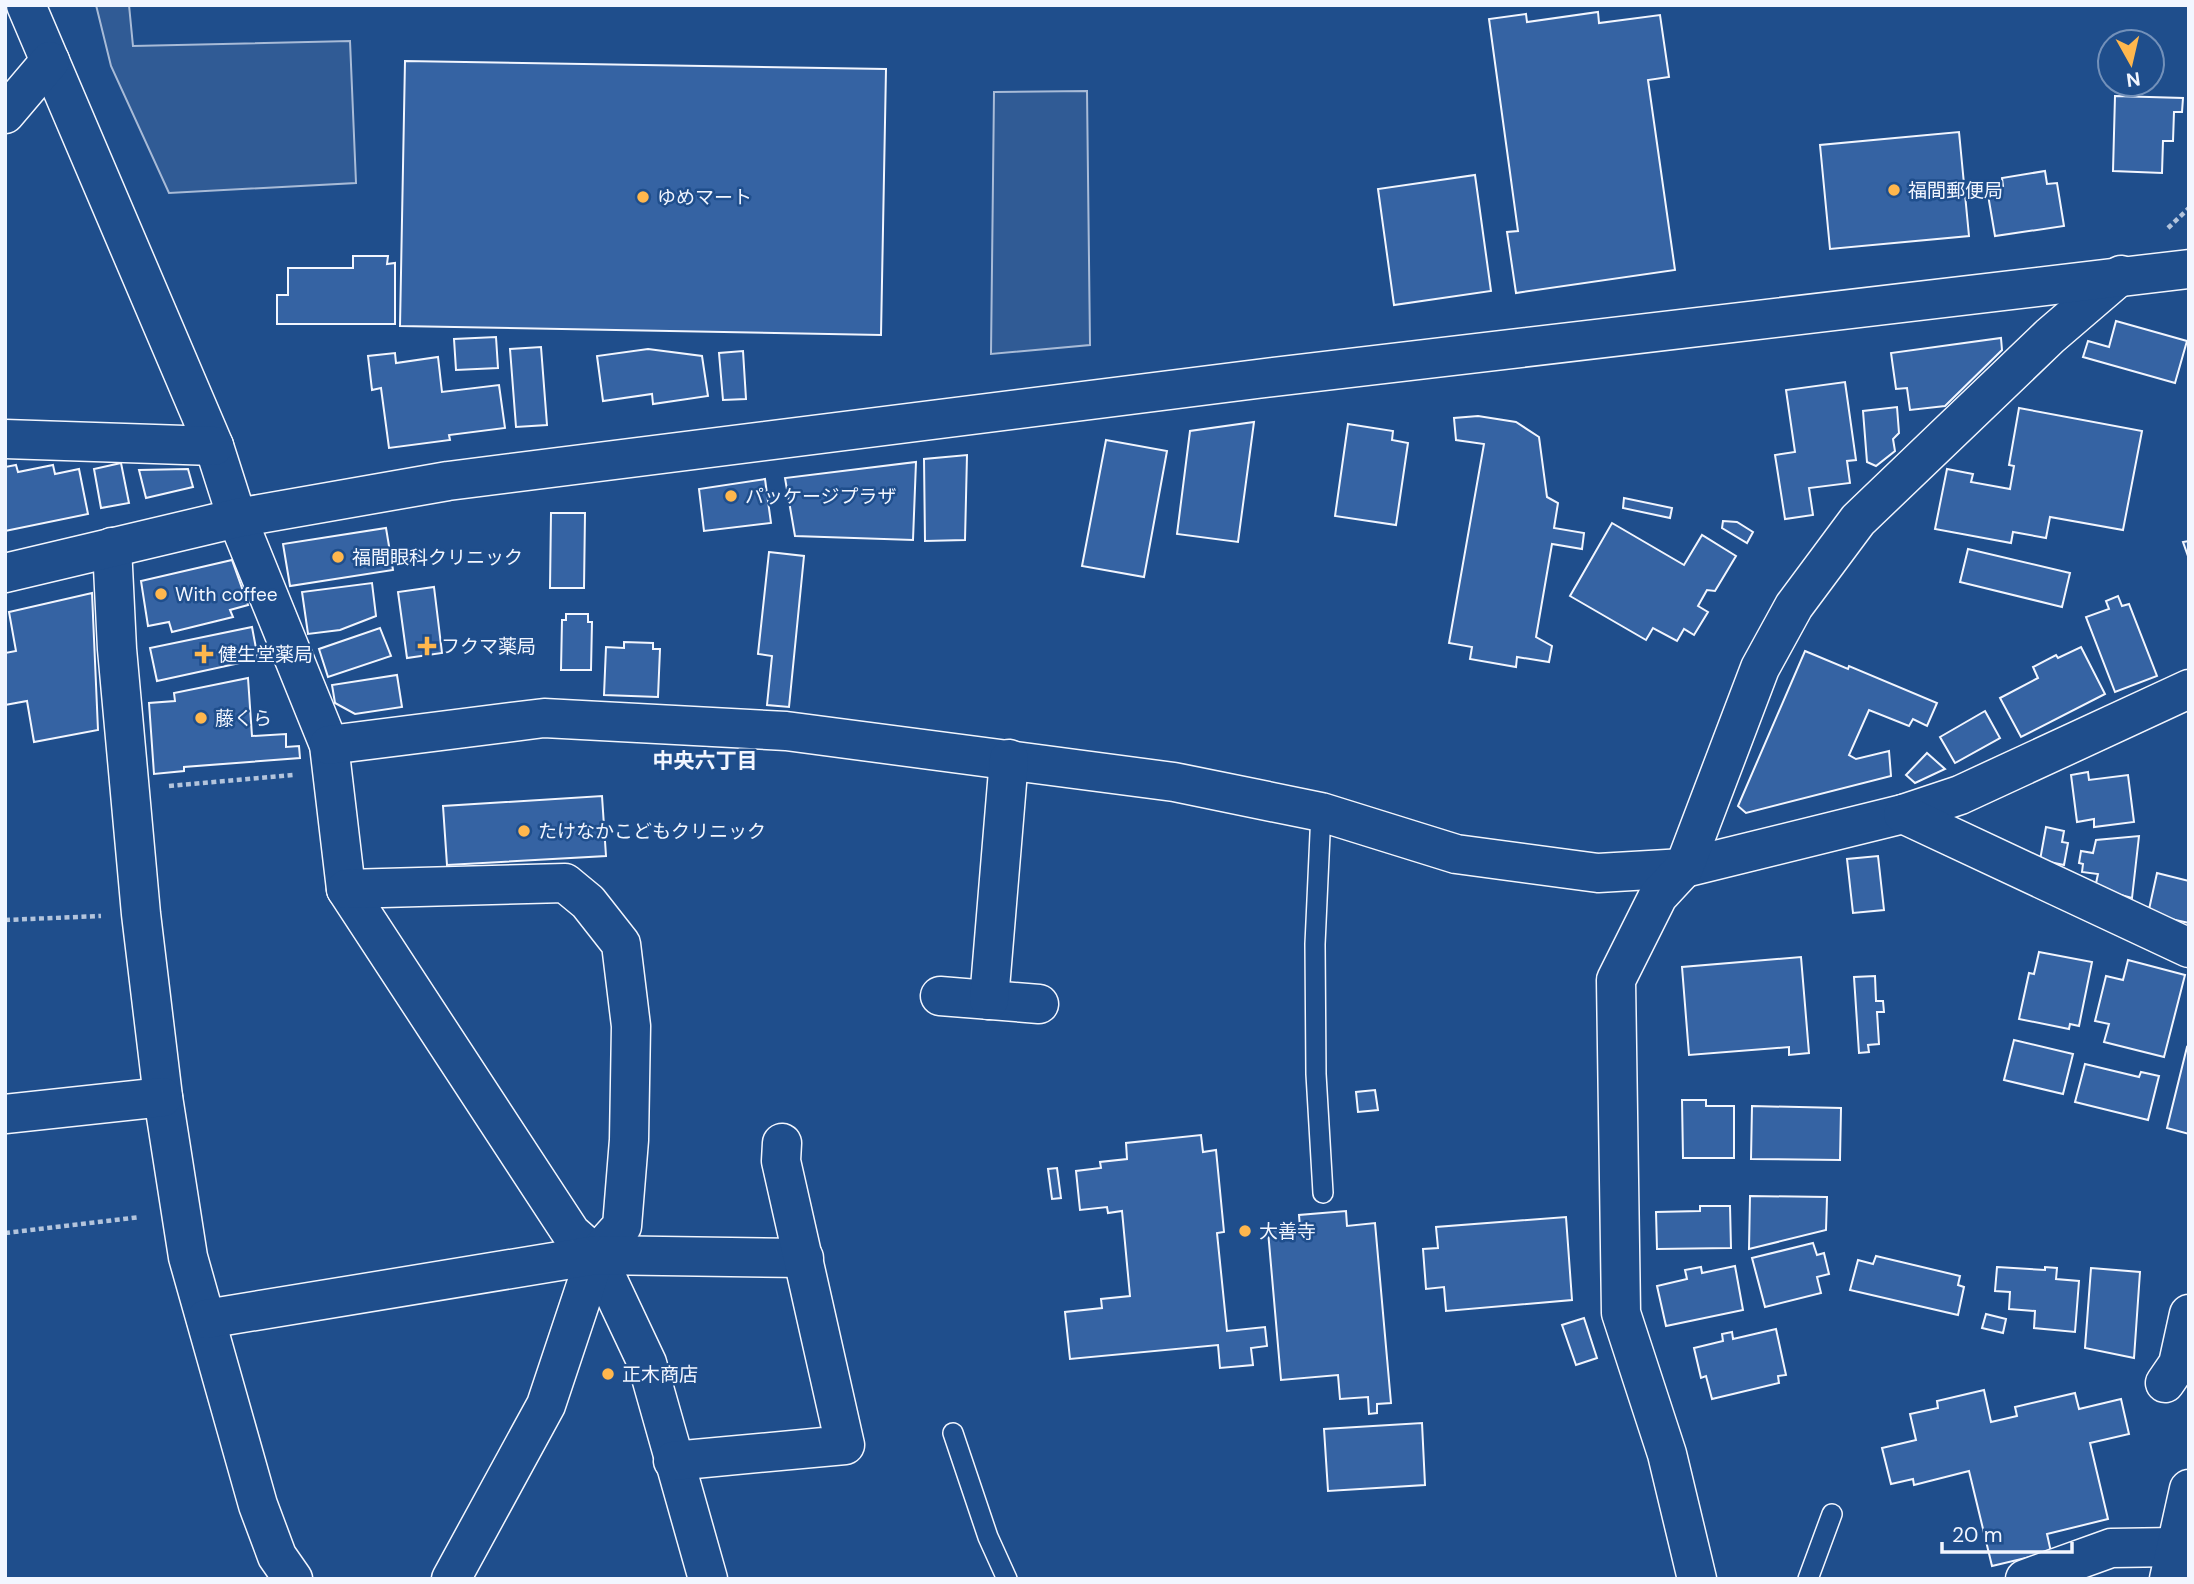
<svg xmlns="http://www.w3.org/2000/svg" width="2194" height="1584" viewBox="0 0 2194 1584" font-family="'DM Sans','Noto Sans JP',sans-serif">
  <rect width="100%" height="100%" fill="#1f4e8c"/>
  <g fill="#305b95" stroke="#a8bbd7" stroke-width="2">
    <path d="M96,5h33l4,41 217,-5 6,142 -187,10 -58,-127z"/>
    <path d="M1087,91l3,254 -99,9 3,-262z"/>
  </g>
  <g fill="#3563a3" stroke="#f2f6ff" stroke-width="2">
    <path d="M1598,12l1,11 61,-8 9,62 -21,3 27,190 -159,23 -9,-61 11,-1 -29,-212 37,-5 1,8z"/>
    <path d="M405,61l481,8 -5,266 -481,-9z"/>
    <path d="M2115,96l68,2 -1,14h-8l-1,29h-10l-1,32 -49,-2z"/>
    <path d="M1959,132l10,104 -139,13 -10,-104z"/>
    <path d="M2045,171l2,13 10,-1 7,43 -69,10 -8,-47 16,-3 -1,-8z"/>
    <path d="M1475,175l16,116 -97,14 -16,-116z"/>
    <path d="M353,256h35l-1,8 8,-1v61h-118v-29h11v-27h65z"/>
    <path d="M2116,321l71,20 -12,42 -92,-26 5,-16 21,6z"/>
    <path d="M496,337l2,31 -42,2 -2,-31z"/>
    <path d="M2001,338l1,12 -57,56 -35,4 -3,-22 -11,1 -5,-36z"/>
    <path d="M541,347l6,78 -31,2 -6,-78z"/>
    <path d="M648,349l54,7 6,40 -55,8 -1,-10 -49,7 -6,-45z"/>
    <path d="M743,351l3,48 -23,1 -4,-47z"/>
    <path d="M395,353l1,10 42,-6 4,35 57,-7 6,43 -56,7 1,5 -61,8 -8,-60 -9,2 -4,-34z"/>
    <path d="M1845,382l11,78 -9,1 3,22 -41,5 4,27 -28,4 -10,-64 20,-3 -9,-62z"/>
    <path d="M1897,407l2,26 -6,6 2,12 -19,15 -9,-4 -4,-51z"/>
    <path d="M2019,408l123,23 -19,99 -73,-13 -4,21 -33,-6 -2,11 -76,-14 12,-60 26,5 -2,8 39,7 4,-23 -5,-1z"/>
    <path d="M1478,416l38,6 23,15 8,60 11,6 -4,25 30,5 -2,16 -30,-5 -16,93 16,9 -3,16 -32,-5 -1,10 -46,-8 2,-12 -23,-4 35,-199 -28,-4 -2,-22z"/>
    <path d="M1254,422l-16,120 -61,-8 13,-103z"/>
    <path d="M1348,424l45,7 -1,9 16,3 -12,82 -61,-9z"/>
    <path d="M1106,440l61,11 -23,126 -62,-11z"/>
    <path d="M967,455l-2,85 -40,1 -1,-82z"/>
    <path d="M916,462l-3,78 -118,-4 -10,-58z"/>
    <path d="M121,463l8,40 -28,5 -7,-39z"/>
    <path d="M16,465l2,7 35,-7 2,9 24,-5 9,45 -83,17v-64z"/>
    <path d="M188,469l5,18 -47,11 -7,-28z"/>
    <path d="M765,479l6,44 -67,8 -5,-42z"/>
    <path d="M1624,498l48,10 -2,10 -47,-10z"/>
    <path d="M551,513h34l-1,75h-34z"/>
    <path d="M1723,521l14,1 16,10 -6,11 -25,-15z"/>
    <path d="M1612,523l72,42 18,-30 34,21 -21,35 -8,-1 -9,16 10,6 -14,23 -10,-6 -7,12 -24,-13 -7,12 -76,-44z"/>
    <path d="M386,528l7,42 -103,16 -7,-42z"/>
    <path d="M2189,541v18l-6,-17z"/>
    <path d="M1968,549l102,24 -8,34 -102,-25z"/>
    <path d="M769,552l35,4 -15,151 -22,-2 5,-49 -14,-2z"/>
    <path d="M232,560l16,45 -18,5 3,7 -61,15 -3,-10 -21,4 -7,-45z"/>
    <path d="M372,583l4,33 -36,14 -32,4 -6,-42z"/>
    <path d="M434,587l8,66 -35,5 -9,-66z"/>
    <path d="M92,593l6,137 -64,12 -7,-41 -22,4v-52l11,-2 -7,-39z"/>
    <path d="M2118,596l4,10 7,-2 28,72 -42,16 -29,-75 23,-8 -3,-8z"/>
    <path d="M566,614h22v8h4l-1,48h-30l1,-50h4z"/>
    <path d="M252,627l6,32 -101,22 -7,-33z"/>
    <path d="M380,628l11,28 -63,21 -9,-28z"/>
    <path d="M624,642l29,1v6h7l-2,48 -54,-2 2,-48 18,1z"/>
    <path d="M2081,647l24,47 -84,43 -21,-39 38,-20 -5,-11 23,-12 2,3z"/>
    <path d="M1805,651l43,18 1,-3 88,37 -10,23 -14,-7 -4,7 -40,-16 -20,45 7,4 33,-8 2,25 -145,37 -8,-7z"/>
    <path d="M397,675l5,32 -47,7 -20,-11 -3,-18z"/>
    <path d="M248,678l4,58 34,-2v13l13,-1 1,12 -116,9v4l-30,3 -5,-71 26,-2 -1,-8z"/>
    <path d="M1985,711l15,27 -45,25 -15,-26z"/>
    <path d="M1927,753l18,16 -30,14 -9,-8z"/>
    <path d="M2088,772l1,8 39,-5 6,47 -40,5v-8l-17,3 -6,-47z"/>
    <path d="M602,796l4,60 -159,9 -4,-59z"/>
    <path d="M2046,827l18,4 -2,11 6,1 -4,22 -24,-5z"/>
    <path d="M2139,836l-7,62 -37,-10 3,-14 -16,-2 1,-8 -4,-1 2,-12 12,2 3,-13z"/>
    <path d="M1878,856l6,54 -31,3 -6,-54z"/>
    <path d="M2157,873l32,8v42l-41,-9z"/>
    <path d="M2039,952l53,10 -13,64 -9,-2 -1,5 -50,-10 10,-46 5,1z"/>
    <path d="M1801,957l8,96 -20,2v-8l-100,8 -7,-88z"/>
    <path d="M2128,960l57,15 -21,82 -60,-15 5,-18 -14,-3 11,-45 17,4z"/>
    <path d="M1875,976l1,25h7l1,11h-7l2,32 -11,1 1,7 -10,1 -5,-76z"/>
    <path d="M2014,1040l59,14 -10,40 -59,-14z"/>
    <path d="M2187,1047l2,1v86l-22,-6z"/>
    <path d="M2085,1064l54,13 2,-5 18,4 -11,44 -73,-18z"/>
    <path d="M1375,1090l3,20 -20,2 -2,-20z"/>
    <path d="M1682,1100h24v6h28v52h-51z"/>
    <path d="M1752,1106l89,2 -1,52 -89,-1z"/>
    <path d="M1201,1135l2,17 13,-2 8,82 -7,1 10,98 38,-4 2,19 -16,2 2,17 -33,3 -2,-23 -148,14 -5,-47 37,-4 -1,-9 29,-3 -8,-85 -14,2 -1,-6 -27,3 -4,-39 25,-3 -1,-6 27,-3 -1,-16z"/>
    <path d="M1057,1168l4,30 -9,1 -4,-30z"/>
    <path d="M1750,1196l77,1 -1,33 -77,19z"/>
    <path d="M1700,1206h30l1,42 -74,1 -1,-37 44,-1z"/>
    <path d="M1346,1211l1,15 28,-3 16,180 -14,1v9l-8,1 -1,-17 -28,2 -2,-24 -57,5 -13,-149 32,-3 -1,-13z"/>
    <path d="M1566,1217l6,83 -126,11 -2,-24 -18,2 -3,-40 15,-1 -2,-21z"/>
    <path d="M1813,1243l4,12 7,-2 5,21 -12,3 4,16 -56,14 -13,-49z"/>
    <path d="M1876,1256l84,20 -2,9 6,2 -6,28 -108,-25 8,-30 15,4z"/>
    <path d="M1735,1266l8,44 -77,16 -9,-40 30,-7 -2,-9 16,-3 1,6z"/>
    <path d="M1997,1267l48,3v-3l12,1 -1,11 23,2 -4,51 -41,-4 1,-17 -26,-2 1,-17 -15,-1z"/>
    <path d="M2091,1268l49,4 -6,86 -49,-10z"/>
    <path d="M1986,1314l20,5 -3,14 -21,-5z"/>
    <path d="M1584,1318l13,40 -21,7 -14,-40z"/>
    <path d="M1776,1329l10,46 -8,1 1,7 -67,16 -6,-23 -5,2 -7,-30 29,-7 -1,-7 10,-2 1,7z"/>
    <path d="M1984,1390l7,32 26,-6 -2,-9 60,-14 4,16 42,-10 8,35 -39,9 18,76 -61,15 4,18 -59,14 -23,-95 -55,14 -1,-6 -22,5 -9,-36 34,-8 -6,-26 28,-6 -1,-7z"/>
    <path d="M1422,1423l3,62 -97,6 -4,-62z"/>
  </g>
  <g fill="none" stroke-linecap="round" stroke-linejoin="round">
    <defs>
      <g id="lane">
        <path d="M1321,812l-6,132 1,130 7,119"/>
        <path d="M953,1433l35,104 19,42"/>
        <path d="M1808,1579l24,-65"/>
      </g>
      <g id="street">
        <path d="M26,5l188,441 23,72 92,227 17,144 225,344 25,22 51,108 61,216"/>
        <path d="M5,114l45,-53"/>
        <path d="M5,439l209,7"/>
        <path d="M112,547l5,102 24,265 22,183 25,160 70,248 19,51 16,23"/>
        <path d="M329,745l215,-27 242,13 388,51 147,30 135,42 142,19 86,-5 219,-54 57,-19 229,-106"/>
        <path d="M1903,814l286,134"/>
        <path d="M346,889l219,-6 23,19 33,42 10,82 -2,114 -7,86 -26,29 -50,150 -95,174"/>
        <path d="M940,996l99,8"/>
        <path d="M989,1000l20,-241"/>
        <path d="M5,1114l158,-17"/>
        <path d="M206,1319l390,-64 208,3"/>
        <path d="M2165,1383l13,-19 11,-50"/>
        <path d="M673,1461l172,-16 -64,-284 1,-18"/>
        <path d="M1697,1579l-30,-125 -46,-141 -5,-333 42,-84 26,-28 76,-200 34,-62 64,-86 192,-184 71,-61"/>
        <path d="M2025,1579l86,-31 65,-1"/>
      </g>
      <path id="secondary" d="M5,573l232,-55 211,-37 809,-102 932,-110"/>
      <path id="primary" d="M2169,1579l20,-90"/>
    </defs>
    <use href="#lane" stroke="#f2f6ff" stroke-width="22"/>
    <use href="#street" stroke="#f2f6ff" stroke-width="41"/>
    <use href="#secondary" stroke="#f2f6ff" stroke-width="41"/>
    <use href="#primary" stroke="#f2f6ff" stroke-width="41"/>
    <g stroke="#b3c4dc" stroke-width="4.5" stroke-dasharray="5 3.5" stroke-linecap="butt">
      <path d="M2168,228l21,-20"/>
      <path d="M169,786l124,-11"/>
      <path d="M5,920l96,-4"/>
      <path d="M5,1233l135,-16"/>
    </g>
    <use href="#lane" stroke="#1f4e8c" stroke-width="19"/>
    <use href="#street" stroke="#1f4e8c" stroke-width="38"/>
    <use href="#secondary" stroke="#1f4e8c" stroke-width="38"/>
    <use href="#primary" stroke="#1f4e8c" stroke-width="38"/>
  </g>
  <g fill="#ffb74d" stroke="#1f4e8c" stroke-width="2.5">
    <circle cx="1894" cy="190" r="7"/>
    <circle cx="643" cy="197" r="7"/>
    <circle cx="731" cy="496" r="7"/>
    <circle cx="338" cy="557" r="7"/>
    <circle cx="161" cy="594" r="7"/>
    <path d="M423.5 635.5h7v7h7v7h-7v7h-7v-7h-7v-7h7z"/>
    <path d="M200.5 643.5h7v7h7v7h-7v7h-7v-7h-7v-7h7z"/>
    <circle cx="201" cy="718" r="7"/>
    <circle cx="524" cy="831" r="7"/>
    <circle cx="1245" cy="1231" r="7"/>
    <circle cx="608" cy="1374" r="7"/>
  </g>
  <g text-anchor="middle" stroke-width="5" stroke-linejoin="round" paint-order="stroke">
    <g font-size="19" fill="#f2f6ff" stroke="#1f4e8c" text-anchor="start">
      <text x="1908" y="197">福間郵便局</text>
      <text x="657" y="204">ゆめマート</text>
      <text x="745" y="503">パッケージプラザ</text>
      <text x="352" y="564">福間眼科クリニック</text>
      <text x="175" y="601">With coffee</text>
      <text x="441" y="653">フクマ薬局</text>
      <text x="218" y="661">健生堂薬局</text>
      <text x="215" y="725">藤くら</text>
      <text x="538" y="838">たけなかこどもクリニック</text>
      <text x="1259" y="1238">大善寺</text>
      <text x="622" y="1381">正木商店</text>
    </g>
    <g font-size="21" font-weight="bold" fill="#f2f6ff" stroke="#1f4e8c">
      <text x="705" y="768">中央六丁目</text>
    </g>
  </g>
  <rect width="2194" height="1584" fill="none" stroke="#f2f6ff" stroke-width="14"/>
  <g transform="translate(2131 63) rotate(172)"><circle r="33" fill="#1f4e8c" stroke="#7391ba" stroke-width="2"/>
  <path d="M0-5L12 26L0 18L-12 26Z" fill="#ffb74d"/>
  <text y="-10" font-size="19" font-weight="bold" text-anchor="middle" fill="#f2f6ff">N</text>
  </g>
  <path d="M1942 1542v10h130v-10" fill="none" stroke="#f2f6ff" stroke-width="3.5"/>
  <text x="1952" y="1542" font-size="21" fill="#f2f6ff" stroke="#1f4e8c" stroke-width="5" paint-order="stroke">20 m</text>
</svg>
